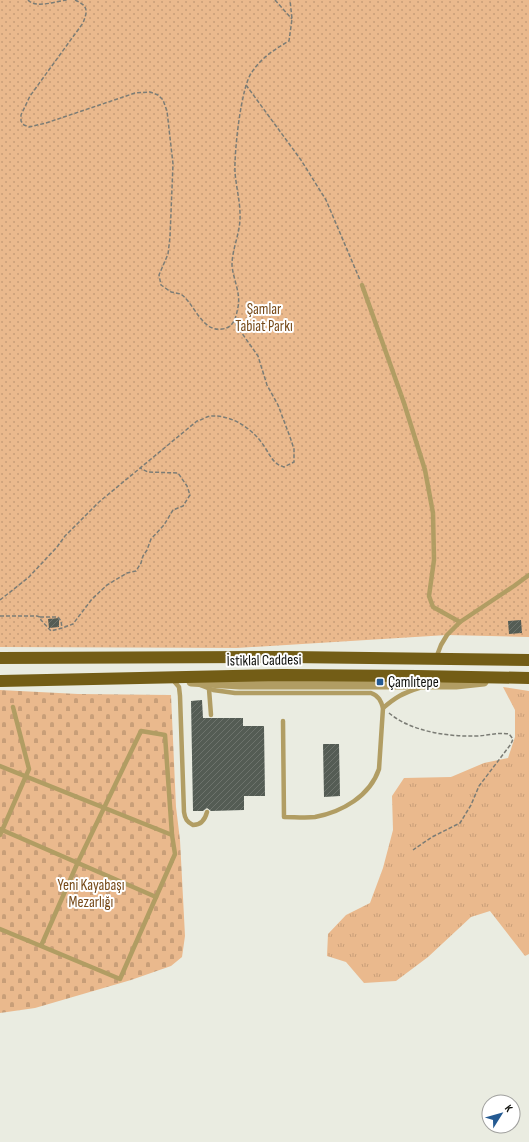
<svg xmlns="http://www.w3.org/2000/svg" width="529" height="1142" viewBox="0 0 529 1142" font-family="'Sofia Sans Condensed',sans-serif">
  <defs>
    <pattern id="grass-tufts" width="24" height="20" patternUnits="userSpaceOnUse"><rect width="24" height="20" fill="#eab98d"/><path d="M3 7l-1-3M5 7V3M7 7l1-3M15 17l-1-3M17 17v-4M19 17l1-3" fill="none" stroke="#c89e78"/></pattern>
    <pattern id="cemetery-stones" width="16" height="16" patternUnits="userSpaceOnUse"><rect width="16" height="16" fill="#eab98d"/><path d="M2 7V4a2 2 0 0 1 4 0v3zM10 15v-3a2 2 0 0 1 4 0v3z" fill="#c89e78"/></pattern>
    <pattern id="park-dots" width="8" height="8" patternUnits="userSpaceOnUse"><rect width="8" height="8" fill="#eab98d"/><path d="M2 2h.1M6 6h.1" fill="none" stroke="#c89e78" stroke-width="1.8" stroke-linecap="round"/></pattern>
    <pattern id="building-hatch" width="6" height="6" patternUnits="userSpaceOnUse"><rect width="6" height="6" fill="#545c54"/><path d="M-1 1l2-2M0 6l6-6M5 7l2-2" fill="none" stroke="#6d736c"/></pattern>
  </defs>
  <rect width="100%" height="100%" fill="#eaece1"/>
  <path fill="url(#grass-tufts)" d="M503,687l26,4v263l-4,2 -35,-45 -19,6 -43,40 -32,24 -32,2 -18,-21 -19,-6 1,-22 18,-19 24,-12 13,-35 10,-38 -1,-34 12,-18 47,-1 33,-14 24,-5 7,-21v-27z"/>
  <path fill="url(#cemetery-stones)" d="M0,690l78,4 93,1 5,112 4,33 5,96 -3,21 -11,9 -40,14 -96,28 -35,5z"/>
  <path fill="url(#park-dots)" d="M0,0h529v637l-82,-2 -210,13 -237,-1z"/>
  <g fill="url(#building-hatch)">
    <path d="M59,618v9l-10,1 -1,-9z"/>
    <path d="M521,620l1,13 -13,1 -1,-13z"/>
    <path d="M202,700l1,18h40v8h21l1,70h-21v14l-33,1 -4,-3 -4,3h-10l-2,-110z"/>
    <path d="M323,744h16l1,52 -16,1z"/>
  </g>
  <g fill="none" stroke-linecap="round" stroke-linejoin="round">
    <g stroke="#7b7c75" stroke-width="1.5" stroke-dasharray="4 2" stroke-linecap="butt">
      <path d="M28,0c8,9 28,1 39,0"/>
      <path d="M75,0c13,6 13,10 8,23l-53,73 -9,19v6l3,4 5,2 17,-4 89,-30 15,-1 8,3 5,5 4,11 6,53 -3,73 -2,17 -9,21 2,10c3,2 7,5 10,7 4,1 8,1 11,3 13,10 20,37 40,34 12,-1 14,-12 16,-22 3,-14 -5,-28 -6,-42 0,-17 9,-33 8,-51 0,-13 -4,-28 -5,-42 -1,-19 6,-86 17,-100 9,-14 23,-23 37,-31l3,-22 -2,-19"/>
      <path d="M275,0l17,19"/>
      <path d="M246,85l55,75 25,40 34,80"/>
      <path d="M0,600l29,-23 28,-30 8,-11 34,-34 98,-81c5,-1 10,-5 15,-5 20,-1 41,13 52,30 6,9 9,18 20,21l10,-5v-13l-4,-12 -12,-32 -11,-20 -9,-29 -24,-34"/>
      <path d="M0,616h37l3,1 1,3 10,11 11,-3 11,-4 19,-25 15,-14 20,-12 9,-2 5,-8 2,-7 4,-6 4,-11 13,-14 9,-15 10,-4 7,-11 -3,-9 -9,-13 -30,-1 -8,-4"/>
      <path d="M40,617h18l3,4 1,7"/>
      <path d="M389,713c21,18 59,24 86,23 13,0 21,-4 34,-2l4,5 -2,5 -32,42 -8,19 -11,18 -28,14 -19,13"/>
    </g>
    <g stroke="#b19d63" stroke-width="4.5">
      <path d="M362,285l42,118 21,67 8,43 1,47 -5,36 4,11 27,15"/>
      <path d="M436,658l5,-13 6,-10 13,-13 54,-36 15,-11"/>
      <path d="M173,680l6,7 1,9 4,116c1,7 3,10 9,13 8,0 12,-5 14,-13"/>
      <path d="M200,685l13,5 22,3h136c8,3 10,8 12,15l-4,61c-9,27 -37,43 -64,48 -9,1 -21,0 -31,0l-1,-96"/>
      <path d="M209,689l2,26"/>
      <path d="M383,708c13,-11 20,-15 36,-20"/>
      <path d="M0,766l172,69"/>
      <path d="M0,829l156,68"/>
      <path d="M0,835l29,-66 -16,-62"/>
      <path d="M0,929l41,17 37,-84 63,-131 24,4 7,100 3,19 -55,125 -79,-33"/>
    </g>
    <path stroke="#b19d63" stroke-width="9" d="M191,682l49,3h216l28,-3"/>
    <g stroke="#735d16" stroke-width="12">
      <path d="M0,658l289,-1 240,3"/>
      <path d="M0,681l283,-6 135,1 111,2"/>
    </g>
  </g>
  <rect fill="#245a92" stroke="#fff" stroke-width="1.5" x="376" y="678" width="8" height="8" rx="2"/>
  <g text-anchor="middle" stroke-width="4" stroke-linejoin="round" paint-order="stroke">
    <g font-size="15" fill="#764918" stroke="#fff">
      <text x="264" y="314">Şamlar<tspan x="264" dy="17">Tabiat Parkı</tspan></text>
      <text x="91" y="890">Yeni Kayabaşı<tspan x="91" dy="17">Mezarlığı</tspan></text>
    </g>
    <g font-size="15" fill="#0e0f0b" stroke="#fff">
      <text transform="translate(264 660) rotate(-1)" y="5">İstiklal Caddesi</text>
    </g>
    <g font-size="15" fill="#0e0f0b" stroke="#fff" text-anchor="start">
      <text x="388" y="687">Çamlıtepe</text>
    </g>
  </g>
  <g transform="translate(501 1114) rotate(53)"><circle r="19" fill="#ffffff" stroke="#9f9f9d"/>
  <path d="M0-3L7 15L0 10L-7 15Z" fill="#245a92"/>
  <text y="-6" font-size="11" font-weight="bold" text-anchor="middle" fill="#0e0f0b">K</text>
  </g>
</svg>
